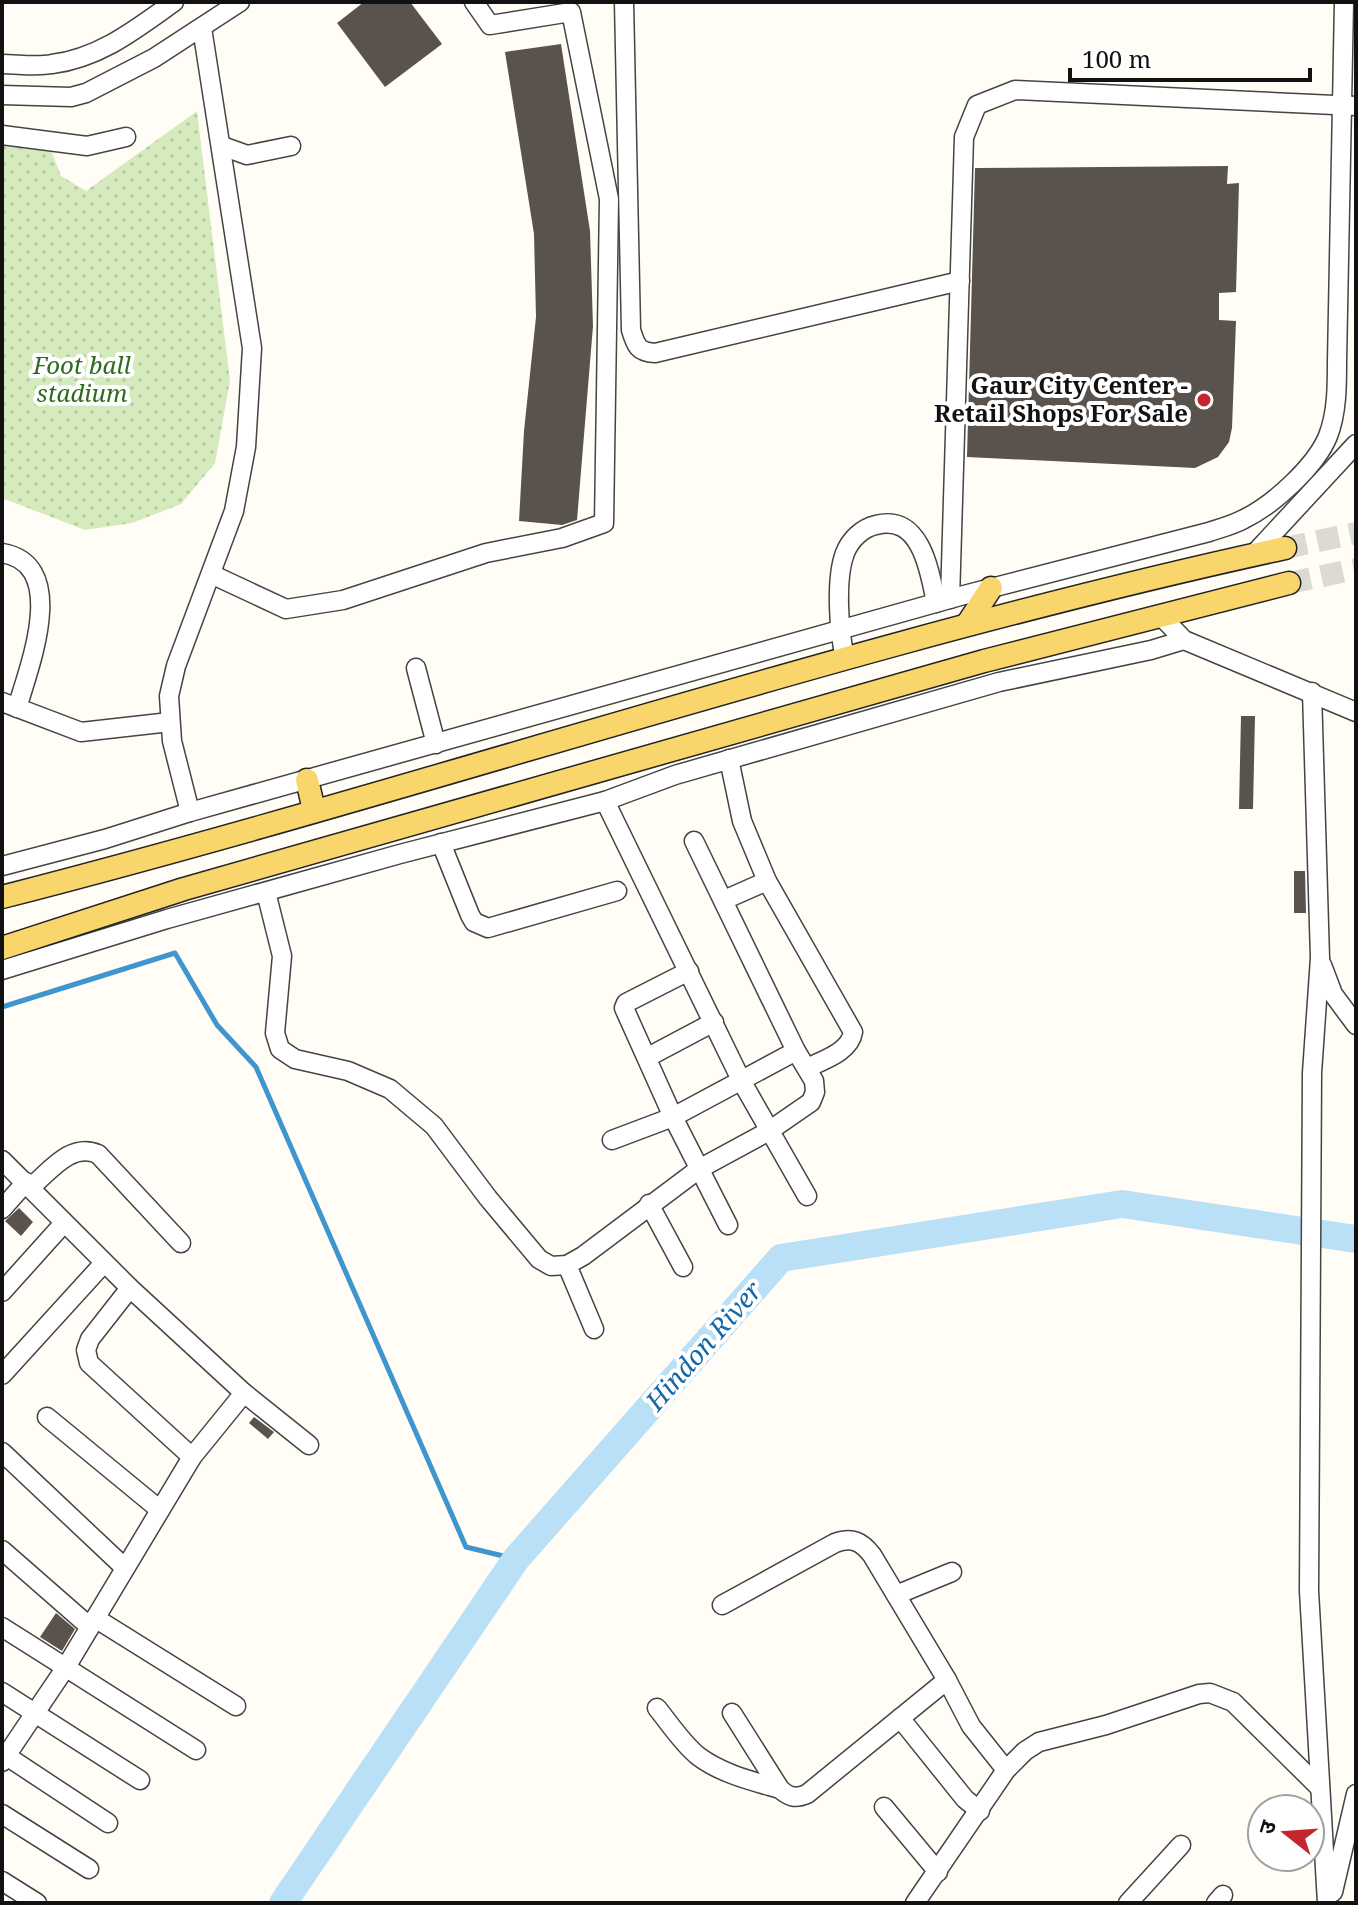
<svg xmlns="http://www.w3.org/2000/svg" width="1358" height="1905" viewBox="0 0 1358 1905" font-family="'Noto Serif','Noto Sans Devanagari',serif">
  <defs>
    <pattern id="park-dots" width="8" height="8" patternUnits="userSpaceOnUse" patternTransform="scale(2)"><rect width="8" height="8" fill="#d5ebbd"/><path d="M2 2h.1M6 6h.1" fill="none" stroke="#b6c8a1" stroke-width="1.8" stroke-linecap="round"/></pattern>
  </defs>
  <rect width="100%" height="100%" fill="#fffdf5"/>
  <path fill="url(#park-dots)" d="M197,111l33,270 -15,82 -34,41 -49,19 -47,7 -83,-32v-356l49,8 10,26 25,15z"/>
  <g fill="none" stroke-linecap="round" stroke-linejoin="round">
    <path stroke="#3f96cf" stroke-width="5" d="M2,1007l173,-54 42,72 39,42 210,480 50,12"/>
    <path stroke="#b9e0f7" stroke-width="28" d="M283,1903l233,-344 265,-301 341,-54 234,35"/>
  </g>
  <g fill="#5a524d">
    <path d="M364,2h46l32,42 -57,43 -48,-64z"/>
    <path d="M561,44l29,187 3,95 -16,194 -15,5 -43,-4 5,-90 12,-114 -2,-83 -29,-182z"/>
    <path d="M1228,166l-1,18 12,-1 -3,109 -17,1v27l17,1 -4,107 -3,14 -11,15 -23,11 -228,-11 8,-289z"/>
    <path d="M1241,716h14l-2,93h-14z"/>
    <path d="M1294,871h11l1,42h-12z"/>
    <path d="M19,1208l14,14 -12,14 -16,-15z"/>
    <path d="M254,1417l20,15 -6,7 -19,-16z"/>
    <path d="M56,1613l19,16 -13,22 -22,-14z"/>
  </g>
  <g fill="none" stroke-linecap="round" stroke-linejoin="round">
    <g stroke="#dbdad3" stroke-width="22" stroke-dasharray="22 11" stroke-linecap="butt">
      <path d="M1285,548l71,-15"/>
      <path d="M1289,583l67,-14"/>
    </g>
    <defs>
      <g id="minor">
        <path d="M624,2l7,328c5,16 7,22 24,23l305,-72"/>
        <path d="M2,64c16,0 34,3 50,0 48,-6 84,-35 122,-62"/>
        <path d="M2,95l69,2 15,-4 68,-35 86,-56"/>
        <path d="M2,135l85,11 39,-9"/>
        <path d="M222,146l25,9 44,-9"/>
        <path d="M2,553c68,11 27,114 15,155"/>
        <path d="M1254,554l102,-110"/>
        <path d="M211,574l75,35 57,-9 143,-47 76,-15 42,-15 5,-324 -38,-187 -81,13 -16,-23"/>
        <path d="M950,599l14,-462 13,-32 38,-15 341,16"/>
        <path d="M1160,615l24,25 172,72"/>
        <path d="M845,658c-6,-26 -10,-79 0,-105 5,-13 17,-25 31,-28 45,-12 54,47 60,78"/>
        <path d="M416,668l20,76"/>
        <path d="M1312,692l8,266 -8,115 -3,518 18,312"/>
        <path d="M2,702l79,30 89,-10"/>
        <path d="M729,759l13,62 25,60 86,151c-3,20 -30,28 -46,36"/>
        <path d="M605,801l137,281 65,114"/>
        <path d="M190,812l-18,-71 -3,-45 7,-30 58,-155 12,-64 6,-99 -50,-320"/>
        <path d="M441,843l29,72 4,7 14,6 129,-37"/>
        <path d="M2,866l103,-27 85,-27 774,-217 245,-63c12,-4 24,-7 35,-13 29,-14 72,-53 84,-83 9,-23 9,-50 9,-74l7,-360"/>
        <path d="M266,892l16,64 -7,77 5,16 15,10 53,12 42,18 44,37 54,72 51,61 12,7 16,-1 16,-9 116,-87 70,-38 42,-29 4,-10 -1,-11 -18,-30 -102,-210"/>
        <path d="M724,900l43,-19"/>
        <path d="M1322,965l11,29 23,31"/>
        <path d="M2,970l165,-51 233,-65 205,-53 70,-26 324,-93 152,-32 33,-10"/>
        <path d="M689,971l-63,32 -2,5 49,109 55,108"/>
        <path d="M648,1057l66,-35"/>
        <path d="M612,1140l61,-23 123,-66"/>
        <path d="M2,1160l128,128 114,105 65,52"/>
        <path d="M31,1187c19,-16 40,-45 67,-33l83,89"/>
        <path d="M649,1204l34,63"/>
        <path d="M2,1209l24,-27"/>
        <path d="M567,1265l27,64"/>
        <path d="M130,1288l-40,51 -4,11 3,13 103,94"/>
        <path d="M2,1292l62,-69"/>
        <path d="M2,1375l102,-112"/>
        <path d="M47,1417l113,93"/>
        <path d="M2,1452l123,116"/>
        <path d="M2,1550l88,77"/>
        <path d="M896,1595l56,-23"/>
        <path d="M722,1605l113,-62c17,-6 26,-2 37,12l75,125 24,46 35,44"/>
        <path d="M95,1618l141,88"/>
        <path d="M2,1627l194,123"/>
        <path d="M2,1692l138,88"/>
        <path d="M657,1708c13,16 25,35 41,48 24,18 54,25 82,33"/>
        <path d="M732,1713l48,76c9,8 15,10 27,5l140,-114"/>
        <path d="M900,1718l65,81 15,12"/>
        <path d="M2,1753l106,70"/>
        <path d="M2,1762l64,-95 126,-210 52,-64"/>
        <path d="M884,1807l54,65"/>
        <path d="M2,1814l87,55"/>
        <path d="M2,1881l35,22"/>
        <path d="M1333,1892l23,-98"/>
        <path d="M915,1903l91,-133 19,-19 14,-9 67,-17 93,-31 11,-1 23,9 87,86"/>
        <path d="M1128,1903l53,-58"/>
        <path d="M1216,1903l7,-8"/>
      </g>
      <g id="major">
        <path d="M968,623l23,-35"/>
        <path d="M307,780l7,30"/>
        <path d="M2,897c429,-110 849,-255 1283,-349"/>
        <path d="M2,948l182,-59 800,-228 305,-78"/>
      </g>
    </defs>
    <use href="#minor" stroke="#444" stroke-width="21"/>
    <use href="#major" stroke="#222" stroke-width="25"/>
    <use href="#minor" stroke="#fff" stroke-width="18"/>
    <use href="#major" stroke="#f9d66b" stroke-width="22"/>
  </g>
  <circle fill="#c4262e" stroke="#fff" stroke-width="3" cx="1204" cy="400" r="8"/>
  <g text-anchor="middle" stroke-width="8" stroke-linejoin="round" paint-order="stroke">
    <g font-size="24" font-style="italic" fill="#2f6b1f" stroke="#fff">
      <text x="82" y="374">Foot ball<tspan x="82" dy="28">stadium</tspan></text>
    </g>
    <g font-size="24" font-weight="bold" fill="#111" stroke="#fff" text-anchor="end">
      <text x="1188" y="394">Gaur City Center -<tspan x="1188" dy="28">Retail Shops For Sale</tspan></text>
    </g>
    <g font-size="26" font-style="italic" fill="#1768a6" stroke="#fff">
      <text transform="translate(704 1346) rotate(-49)" y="9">Hindon River</text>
    </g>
  </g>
  <rect width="1358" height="1905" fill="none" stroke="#111111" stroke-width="8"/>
  <g transform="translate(1286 1833) rotate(287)"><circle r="38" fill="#ffffff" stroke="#a0a0a0" stroke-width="2"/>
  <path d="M0-6L14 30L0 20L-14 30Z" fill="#c4262e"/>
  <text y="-12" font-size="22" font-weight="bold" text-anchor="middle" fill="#111111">उ</text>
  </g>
  <path d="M1070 68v12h240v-12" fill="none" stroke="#111111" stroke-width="4"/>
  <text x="1082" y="68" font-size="24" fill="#111111" stroke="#ffffff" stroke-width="6" paint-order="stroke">100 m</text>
</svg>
